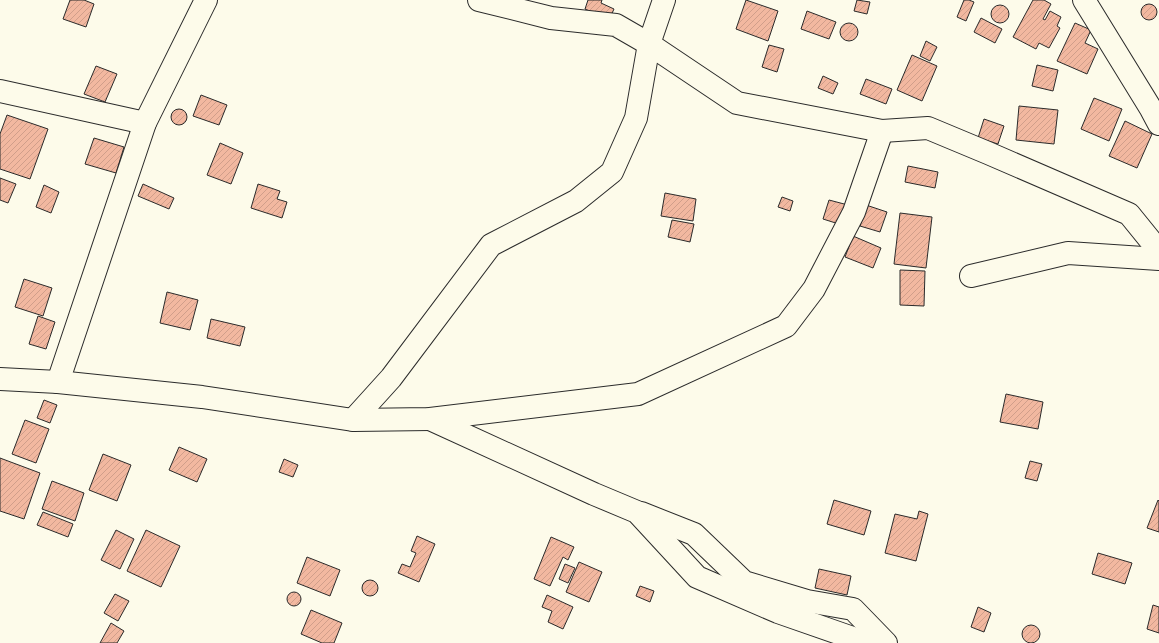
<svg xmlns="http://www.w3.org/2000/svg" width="1159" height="643" viewBox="0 0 1159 643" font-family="'Times New Roman',serif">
  <defs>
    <pattern id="building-hatch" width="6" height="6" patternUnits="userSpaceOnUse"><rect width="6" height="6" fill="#f2b8a0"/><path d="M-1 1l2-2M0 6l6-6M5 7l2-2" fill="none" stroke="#d09e8a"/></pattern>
  </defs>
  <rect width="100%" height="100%" fill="#fdfbea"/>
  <g fill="url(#building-hatch)" stroke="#2b2b2b">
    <path d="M70,0h14l10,4 -8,23 -23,-8z"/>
    <path d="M588,0h14l-1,3 13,6 -5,11 -24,-11z"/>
    <path d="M746,0l32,11 -10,30 -32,-12z"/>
    <path d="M857,0l13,2 -3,12 -13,-3z"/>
    <path d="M964,0h5l5,2 -8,19 -9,-4z"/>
    <path d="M1033,0h11l7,4 -8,15 2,1 5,-9 11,6 -4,9 3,2 -11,20 -10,-5 -3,6 -23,-12z"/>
    <circle cx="1149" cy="12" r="8"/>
    <circle cx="1000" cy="14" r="9"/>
    <path d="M807,11l29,11 -7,17 -28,-10z"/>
    <path d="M981,18l21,11 -7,14 -21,-11z"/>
    <path d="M1075,23l16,7 -6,13 13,6 -11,25 -30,-13z"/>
    <circle cx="849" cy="32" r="9"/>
    <path d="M926,41l11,6 -7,14 -10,-5z"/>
    <path d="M769,45l15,4 -7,23 -15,-5z"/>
    <path d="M912,55l25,11 -15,35 -25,-11z"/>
    <path d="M1037,65l21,5 -5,21 -21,-5z"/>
    <path d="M96,66l21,8 -12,28 -21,-8z"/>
    <path d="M823,76l15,7 -5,11 -15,-6z"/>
    <path d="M866,79l26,10 -6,15 -26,-10z"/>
    <path d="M201,95l26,10 -8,20 -26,-9z"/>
    <path d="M1094,98l28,11 -13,32 -28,-12z"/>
    <path d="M1019,106l39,4 -4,34 -38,-4z"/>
    <circle cx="179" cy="117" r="8"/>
    <path d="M7,115l41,14 -18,50 -30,-10v-35z"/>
    <path d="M984,119l20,7 -6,18 -20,-6z"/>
    <path d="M1125,121l27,13 -15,34 -28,-12z"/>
    <path d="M94,138l30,9 -8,26 -31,-9z"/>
    <path d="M220,143l23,10 -12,31 -24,-9z"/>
    <path d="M908,166l30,6 -3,16 -30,-6z"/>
    <path d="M0,178l16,6 -8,19 -8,-3z"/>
    <path d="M143,184l31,14 -5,11 -31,-13z"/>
    <path d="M258,184l22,7 -3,8 10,3 -5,16 -31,-10z"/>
    <path d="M44,185l15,7 -8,21 -15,-6z"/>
    <path d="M665,193l31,6 -3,22 -32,-5z"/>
    <path d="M782,197l11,4 -3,10 -12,-4z"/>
    <path d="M829,200l19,5 -6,20 -19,-6z"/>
    <path d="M866,205l21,7 -7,20 -20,-6z"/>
    <path d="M900,213l32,4 -6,51 -32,-4z"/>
    <path d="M672,220l22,4 -4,18 -22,-5z"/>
    <path d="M853,236l28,12 -8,20 -28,-11z"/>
    <path d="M900,270l25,1 -1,35 -24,-1z"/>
    <path d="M24,279l28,9 -9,28 -28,-9z"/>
    <path d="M167,292l31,8 -8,30 -30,-7z"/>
    <path d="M38,316l17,6 -9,27 -17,-5z"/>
    <path d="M211,319l34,8 -5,19 -33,-8z"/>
    <path d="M1006,394l37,8 -5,27 -38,-7z"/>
    <path d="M44,400l13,5 -7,18 -13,-5z"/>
    <path d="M25,420l24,9 -13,34 -24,-9z"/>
    <path d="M179,447l28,12 -10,23 -28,-12z"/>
    <path d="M103,454l28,11 -14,36 -28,-11z"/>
    <path d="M0,458l40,15 -16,46 -24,-8z"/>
    <path d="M284,459l14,6 -5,12 -14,-5z"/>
    <path d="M1030,461l12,3 -5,17 -12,-3z"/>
    <path d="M52,481l32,12 -9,28 -33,-12z"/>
    <path d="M834,500l37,11 -7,24 -37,-11z"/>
    <path d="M1158,500l1,1v31l-12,-4z"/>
    <path d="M919,511l9,3 -12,47 -31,-8 10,-39 22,5z"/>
    <path d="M43,512l30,12 -5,13 -31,-12z"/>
    <path d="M116,530l18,9 -14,30 -19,-9z"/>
    <path d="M146,530l34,16 -19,41 -34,-16z"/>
    <path d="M417,536l18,8 -16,38 -21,-9 4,-9 8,3 6,-14 -5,-2z"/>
    <path d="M551,537l23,10 -6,13 -5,-3 -13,29 -16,-7z"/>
    <path d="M1098,553l34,10 -7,21 -33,-10z"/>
    <path d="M307,557l33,13 -10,26 -33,-13z"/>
    <path d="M579,562l23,10 -13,30 -23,-10z"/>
    <path d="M565,564l10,4 -7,15 -9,-4z"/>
    <path d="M819,569l32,7 -4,19 -32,-7z"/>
    <circle cx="370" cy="588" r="8"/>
    <path d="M640,586l14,5 -4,11 -14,-6z"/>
    <circle cx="294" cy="599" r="7"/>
    <path d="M115,594l14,7 -11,20 -14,-8z"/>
    <path d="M547,595l26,12 -10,22 -15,-7 4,-11 -10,-4z"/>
    <path d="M1153,605l6,2v26l-12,-4z"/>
    <path d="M978,607l13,6 -7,19 -13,-5z"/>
    <path d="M311,610l31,13 -8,20h-12l-21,-9z"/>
    <path d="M111,623l13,8 -7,12h-17z"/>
    <circle cx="1031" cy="634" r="9"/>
  </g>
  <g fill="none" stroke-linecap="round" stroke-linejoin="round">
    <defs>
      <g id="minor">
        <path d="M479,0l72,18 65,7 33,19 88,59 145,28 46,-3 60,25 141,61 30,37"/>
        <path d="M1084,0l67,109 8,15"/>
        <path d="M0,91l145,32"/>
        <path d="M971,276l97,-23 91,6"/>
        <path d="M0,379l58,3 144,15 151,23 77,-1 208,-25 148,-68 28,-37 40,-77 28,-81"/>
        <path d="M58,382l87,-259 61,-123"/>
        <path d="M430,419l164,75 43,18 60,65 81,35 89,31"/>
        <path d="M353,420l38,-42 100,-133 85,-44 36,-29 24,-54 13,-74 15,-44"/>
        <path d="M641,513l53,21 50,48 63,19 46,8 33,34"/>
      </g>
    </defs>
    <use href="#minor" stroke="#2b2b2b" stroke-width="24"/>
    <use href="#minor" stroke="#fdfbea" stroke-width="22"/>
  </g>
</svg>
